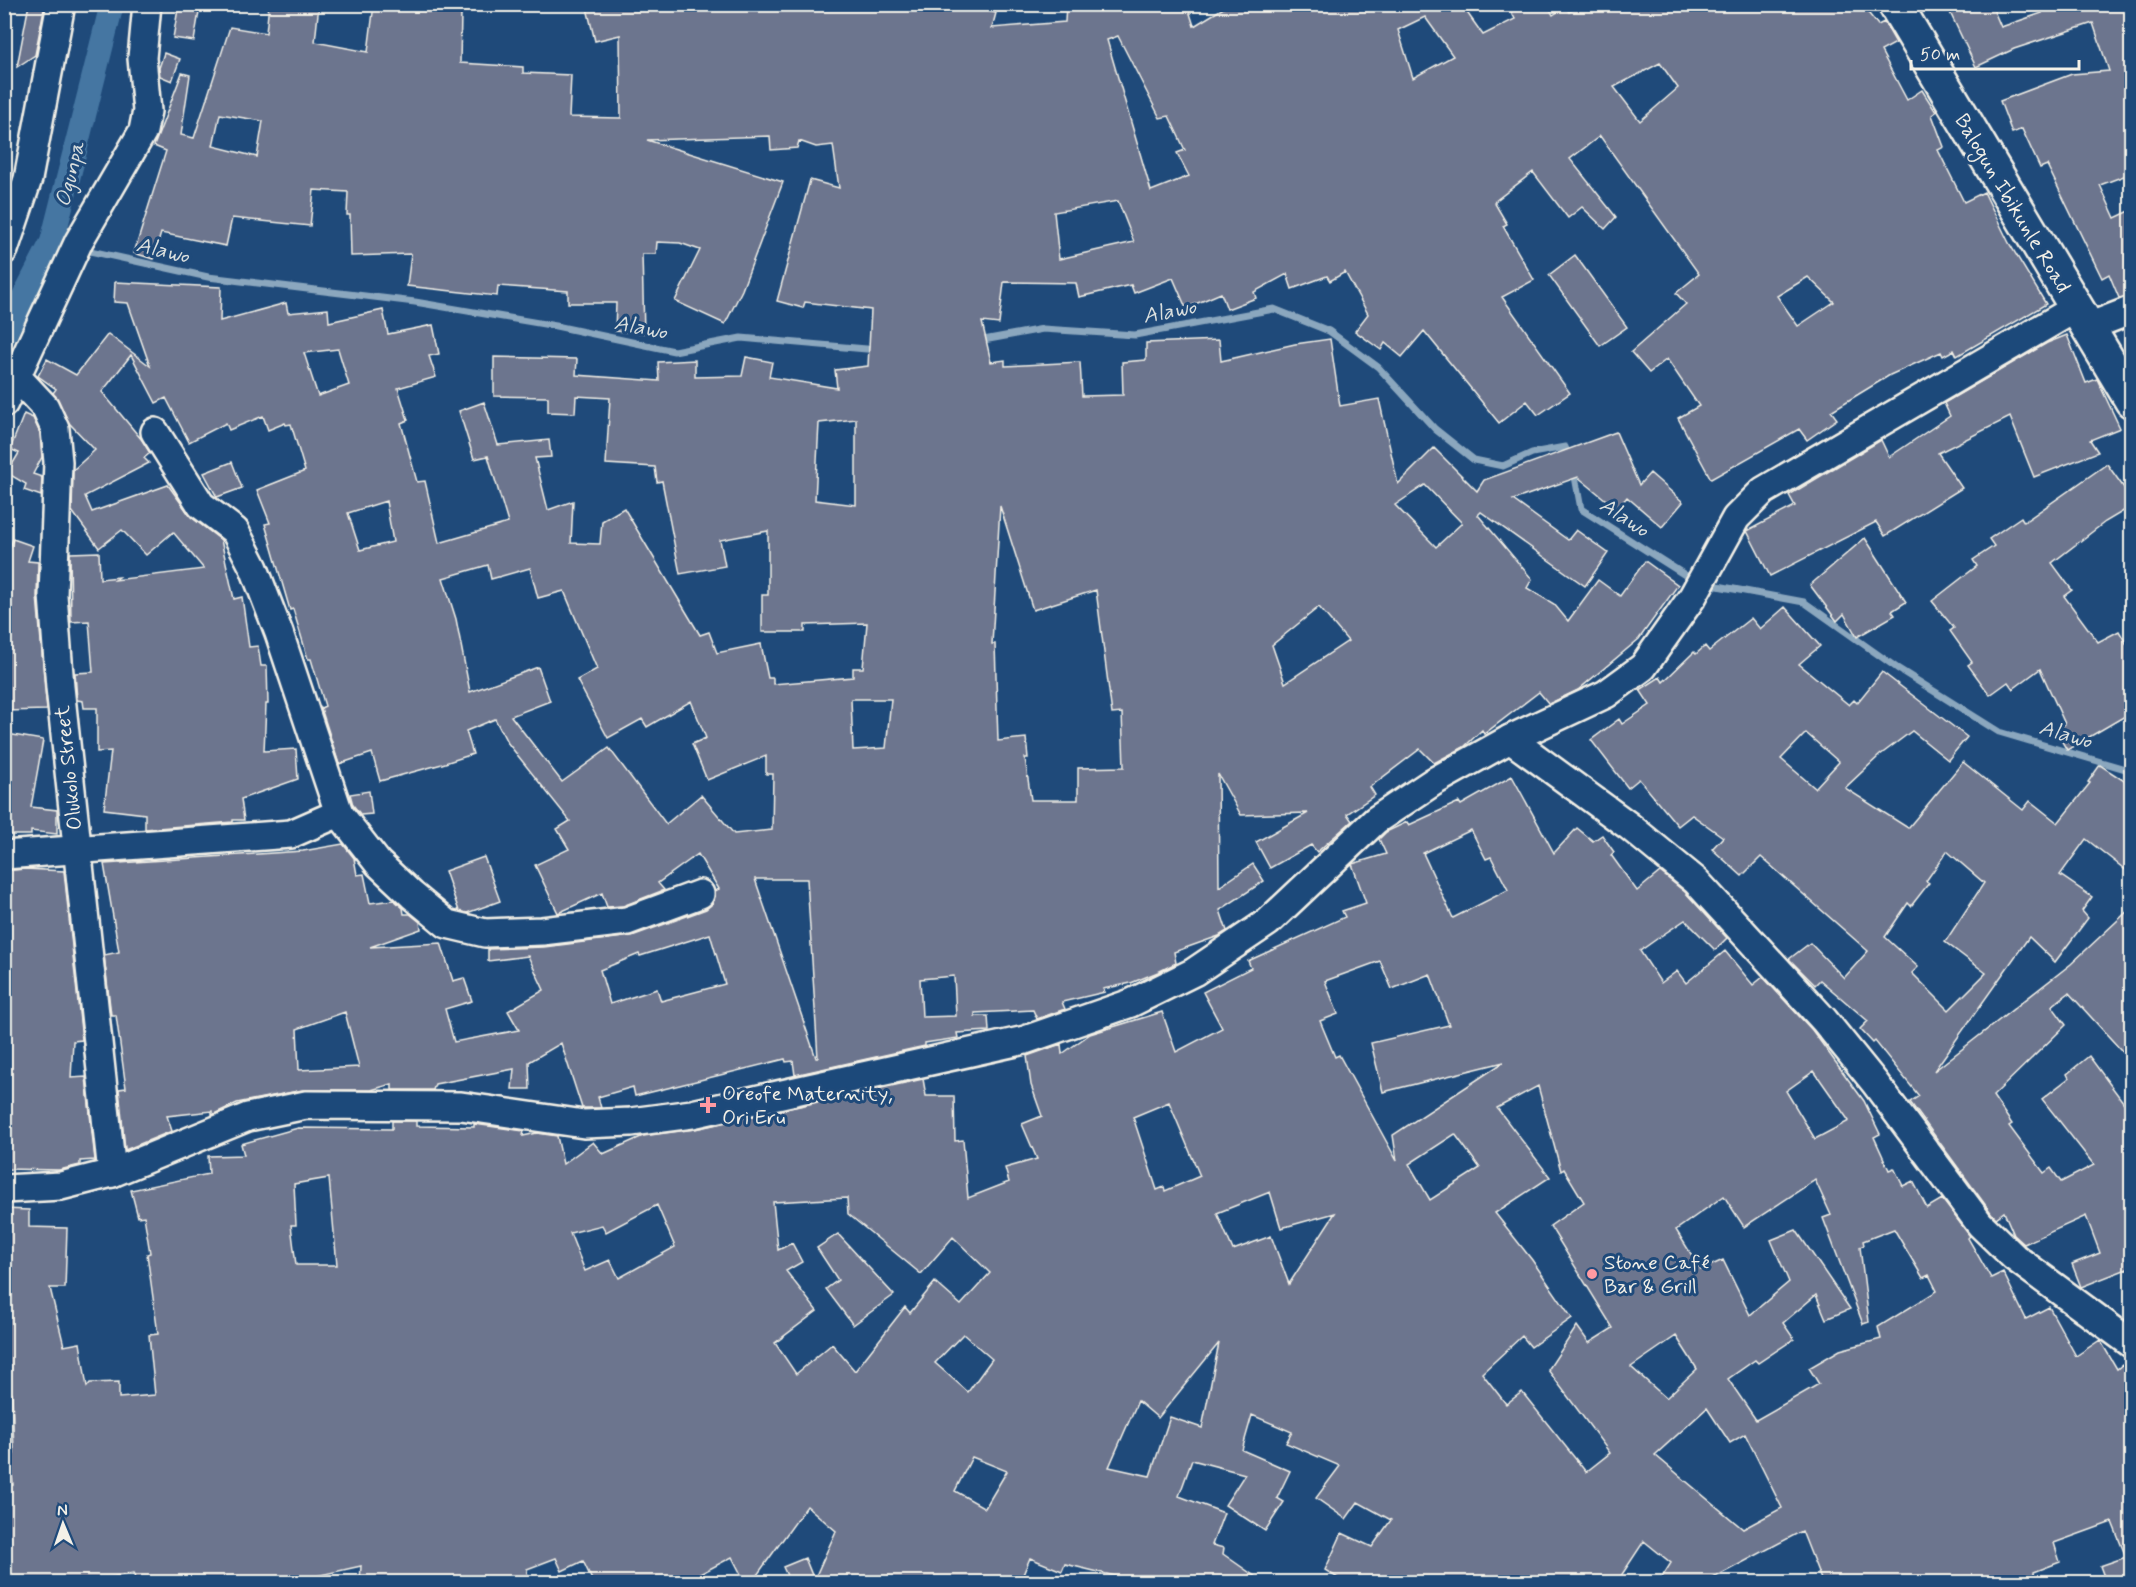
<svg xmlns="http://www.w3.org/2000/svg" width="2136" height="1587" viewBox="0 0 2136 1587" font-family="Mynerve,sans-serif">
  <rect width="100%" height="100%" fill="#1f4a7a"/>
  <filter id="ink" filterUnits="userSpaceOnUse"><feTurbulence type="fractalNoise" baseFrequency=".0167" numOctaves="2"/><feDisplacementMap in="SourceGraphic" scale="12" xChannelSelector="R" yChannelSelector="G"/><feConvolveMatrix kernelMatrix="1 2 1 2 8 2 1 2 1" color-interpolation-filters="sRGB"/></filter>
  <g filter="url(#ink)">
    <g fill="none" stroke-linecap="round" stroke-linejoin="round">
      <g stroke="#8ba7be" stroke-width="7">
        <path d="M52,242l18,4"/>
        <path d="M81,249l127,28 207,25 141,24 118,25 67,-13 137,12"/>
        <path d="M978,341l65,-12 92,6 139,-26 55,22 49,36 57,62 39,31 29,6 29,-13 33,-6 4,11"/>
        <path d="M1574,471l7,38 115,73"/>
        <path d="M1707,584l97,18 93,66 102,64 133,39"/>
      </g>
      <path stroke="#4576a2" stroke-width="24" d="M4,335l48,-93 60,-238"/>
    </g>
    <g fill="#6c748e" stroke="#f4f1e8" stroke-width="1.5" fill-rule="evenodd">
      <path d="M29,4h16l-10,51 -18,12z"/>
      <path d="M269,4h50l-4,38 53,10 6,-48 42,7 45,2 -1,50 63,4v6l48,2 -2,42 52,1 -1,-83 -25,6 -9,-37h376l34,9 -4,15 73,-6 1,-18h121l7,22 36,-22h231l22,31 32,-16 -8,-15h40l6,11 12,-8 4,5 16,-8h276l17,21 6,-3 12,21 -15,8 26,49 15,-10 14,22 -4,3 12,32 -6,3 26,52 20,-10 25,51 37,61 -89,52 -3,-6 -11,6 -2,-4 -51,23 -59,36 6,8 -30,21 -8,-11 -88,50 -33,-61 21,-12 -32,-47 -18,14 -18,-21 55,-48 -10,-11 23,-19 -99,-138 -30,23 46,58 -11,12 -23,-22 -14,11 -35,-46 -39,30 13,22 -4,2 31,54 -32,17 68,96 -32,22 -11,-14 -28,22 -75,-92 -22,26 -17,-14 -4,7 -26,-19 13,-17 -23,-42 -15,9 -3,-5 -35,13 -5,-15 -33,18 2,6 -29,11 -6,-16 -35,15 -13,-30 -39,15 -3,-8 -52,12 -3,-14 -72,-1 -5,42 -17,-2 9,40 14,-2v6l75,-4 2,34 41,-1 -1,-33 24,-2v-17l73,-3 2,21 74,-17 35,-5 10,67 39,-7 19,85 36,-36 43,43 7,-11 132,-48 23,53 11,-12 33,29 -21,25 -35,-30 -10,12 -39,-32 -65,23 55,40 8,-10 32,23 -23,33 -104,-74 -3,3 54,64 -5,9 27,16 14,17 30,-41 22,16 25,-35 33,24 -39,54 -61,51 -29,14 -10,-12 -55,42 -2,-4 -18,17 -30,16 -14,-14 -50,38 5,8 -28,19 5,7 -35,31 -6,-7 -41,23 -14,-26 52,-29 -67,2 -23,-41 1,113 34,-23 11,17 -44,29 7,21 -8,5 -45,16 2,11 -18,9 -27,11 -28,6 2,3 -43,10 3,7 -28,10 -4,-9 -58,3v3h13l1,15 -32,2 1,5 -33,5v3l-130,29 -2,-14 -7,1 -1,-3 -150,37 -2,-9 -35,10 3,11h-19l-21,-65 -32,19 1,27h-18l2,-20 -79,15 -2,6h-41v-6l-21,6h-68l-66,13 -25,12v-4l-45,5 5,15 -47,19 -6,-61 7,-1 -10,-73h-5l-7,-60 15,-3 -15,-88 199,-13 40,-7 11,14 3,17 7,-1 6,29 24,-3 9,8 1,6h6l10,8 1,7 -51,18 71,-4 12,38 11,-3 8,23 -27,8 9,33 65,-12 -11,-19 36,-21 -16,-34 -40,5v-12l56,-2 88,-11 74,-27 6,-5 3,-13 4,-2 -21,-35 -40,29 6,7 -41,16 -16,1 -5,-14 -44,20 -23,-48 34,-16 -12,-20 13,-8 -63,-79 -12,-23 -29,12 7,23 -31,10 -62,17 -8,-28 -33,11 -18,-56 4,-2 -14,-47h-3l-15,-50 -3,1 -25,-86 5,-1 -13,-33 48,-19 -14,-47 -5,1 -1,-2 -17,7 -5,-14 -34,14 -3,-7 -37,19 -23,-44 -10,5 -25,-48 -29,37 40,48 8,13 -6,5 5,5 -64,33 7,16 76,-27 23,32 30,23 13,59 8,-2 7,50 9,-1 3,20h6l1,38h-2l-2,47 32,-2 2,30 -57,20 3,21h-11v2l-88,7v-15l-41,-5 7,-58 -14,1v-44h-13l-1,-7 -6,-1 -2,-27 18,-1 -4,-51 -18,1 -1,-69 29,-1 1,27 19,-2 -4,3 89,-11 -31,-37 -27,23 -24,-25 -23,18 -27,-37 1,-41 22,-20 -25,-26 -17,-31 3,-4 -18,-13 9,-17 29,16 32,-41 42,32 -22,-63 -14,-1 1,-20 106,5 -1,34 66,-18 2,10 40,-4 1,13 54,-12 5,24 45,-9 6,29 -10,2 7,21 -38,11 10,32 -7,3 16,59 8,-1 14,62 69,-20 -20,-67 -14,3 -15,-48 25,-9 14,43 51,-5 2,17 -16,1 13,52 25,-9 -2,42 29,1 2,-23 22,-13 76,127 9,-3 8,21 44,-9 7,34h5v6l80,-7v-9h10l4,-45 -62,2v7h-43v-37h6v-64l-48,9 5,26 -45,8 -18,-93 -5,1 -2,-15 -49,-3 4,-66 -34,-2 -1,17 -27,-1v-15l-54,-1v-39l83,2 -1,16 83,6 -1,-19 37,-2v17l47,-1 4,-19 26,5 -3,15 68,11 -2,-18 33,-4 3,-56 -66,-8 -2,6 -26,-7 33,-121 29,8 -6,-43 -17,2 -17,-6 -2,7 -26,2 -1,-14 -123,4 136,42 -41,108 -17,34 -50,-23 25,-51 -20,-7 -23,-1 -1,12h-14l2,79 -29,-2 1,-28h-48v-12l-70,-5 -1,10 -90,-10 4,-32 -60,2 -1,-41h-3l1,-23 -34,-2 -4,36 -78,-8 -6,28 -65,-13 -8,26 -19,-6 32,-102 -12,-5 28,-73 8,2 -9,60 13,3 36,-111 36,6zM1425,17l28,39 -40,22 -15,-48zM1118,36l42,82 9,-2 16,34 -8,3 12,23 -38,15 -44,-151zM1660,63l18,25 -38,33 -26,-34zM220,114l43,7 -6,36 -44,-11zM1118,201l16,41 -75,17 -5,-47zM1808,277l26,25 -36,24 -21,-30zM338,349l11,36 -31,11 -14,-43zM856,419v86l-41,-5 4,-77zM1425,485l37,38 -26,24 -41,-42zM386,501l7,41 -33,8 -12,-37zM1000,506l33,104 63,-20 16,124 10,-1 2,54 -46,1v32h-47l-6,-42h3l-2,-20 -28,3 -3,-97h-3zM488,565l3,14 39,-11 8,30 26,-7 33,78 -20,11 31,58 34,-19 5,8 44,-26 15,37 -14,6 15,36 59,-24v18h7l-1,56 -38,4 -33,-39 -35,29 -57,-76 -47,34 -51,-66 39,-15 -12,-34 -68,25 -14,-73 -13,-41zM1319,607l29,34 -63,42 -13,-38zM851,699h40l-5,49 -33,2zM755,879h52l11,179h-2zM710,934l15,50 -64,17 -4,-12 -47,15 -10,-34 39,-16 1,2zM954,976l2,40 -34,1 -2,-38zM345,1012l14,55 -60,3 -2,-41z"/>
      <path d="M1946,4h45l10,23 41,-14 -3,-9h93v169l-32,12 15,33 17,-8v85l-13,3 -10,-24 -7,4 -55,-113 -7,3 -18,-39 -10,4 -12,-32 72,-27 37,-3 -16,-48 -79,26 -38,18z"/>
      <path d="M178,9l21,3 -5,29 -21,-3z"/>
      <path d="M164,53l16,6 -8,22 -12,-5 -1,-8z"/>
      <path d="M1575,255l52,72 -27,19 -51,-71z"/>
      <path d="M2067,335l19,48 11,-4 23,49 -30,12 8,12 -64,25 -24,-60 -72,36 24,35 -77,48 -9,-14 -106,54 -23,-45 48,-25 -6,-11 92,-55 8,17 61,-41 -6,-13 103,-60z"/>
      <path d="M24,414l9,4 7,15 2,24 -9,17 9,3 -1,19 -17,-6 2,-6 -19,-11 12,-20 -9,-4z"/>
      <path d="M232,462l10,26 -25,9 -13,-24z"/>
      <path d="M2107,464l25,35v7l-27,16 -53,41 20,27 -8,6 34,46 21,-11 13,22v59l-65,38 -12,-20 10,-6 -25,-55 -27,20 -5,-7 -18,13 -22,-30 4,-3 -22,-31 4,-3 -22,-27 45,-35 -4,-6 21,-14 -5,-7 32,-22 3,5z"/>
      <path d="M1865,538l41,64 -14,9 3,4 -38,22 -13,-23 -7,7 -27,-36z"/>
      <path d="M13,539l20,7 -5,15 10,1 -1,34 10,114 -43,1v-147z"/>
      <path d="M1785,607l35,39 -21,18 50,41 5,-5 3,3 25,-31 85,65 -19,23 -36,-29 -32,24 -35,33 63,40 55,-66 60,48 7,-9 28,22 32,-40 -2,-1 12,-17 32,21v89l-46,-36 -26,36 32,22 -10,14 6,7 -33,44 -26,-25 -95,134 137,-107 61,-57v155l-63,-69 -17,13 14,19 -73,71 19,28 -3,2 35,47 7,-5 10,14 33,-17 -52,-66 27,-21 -2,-4 22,-18 43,58v153l-51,20 -9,-23 28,-11 -14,-37 -62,28 -10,-9 -10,-23 -8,6 -4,-4 -82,-112 9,-6 -44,-55 -2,2 -13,-14 8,-8 -48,-41 -5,5 -26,-26 21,-16 34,35 24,-27 -107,-94 -19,19 -30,-27 11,-12 -31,-22 -14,11 -39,-47 -11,9 -37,-48 28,-21 3,5 28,-19 -10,-15 20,-13 3,5 31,-30 2,2 9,-8 4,5 42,-33 9,11zM1806,733l33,29 -24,26 -34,-29zM1947,851l37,32 -39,59 41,31 -37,37 -37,-37 6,-6 -33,-30 23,-34 3,3 18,-23 -3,-2z"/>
      <path d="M7,734l36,6 -12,67 26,3v24l-26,-3v4h-27v-87z"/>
      <path d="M1512,776l42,77 23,-25 16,13 9,-6 12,17 -3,3 26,36 23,-19 25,20 42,46 -12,12 -30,-30 -24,16 -21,15 21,32 16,-12 9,12 39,-32 28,34 10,-8 49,53 52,71 16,33 -6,3 15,33 5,-2 9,18 10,-5 14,27 15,-9 28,37 -2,2 23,40 12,-6 23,47 23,-12 27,49 24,-16 17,29 5,-4 10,14v203h-26l-6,-16 26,-9 -14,-35 -58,21 6,19 -26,10 1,10h-213l-20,-51 -96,51h-47l12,-19 -27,-22 -27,41h-273l-19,-12 17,-37 30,14 19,-27 -33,-18 -12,17 -30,-21 24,-32 -54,-23 6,-11 -40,-17 -10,35 48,21 -13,27 7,4 -19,29 -40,-26 20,-31 -53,-14 -13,36 45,17 -12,32 12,3 -1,6 40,28h-149l1,-6 -50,-12 -3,7 -32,-13 -10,24h-230l-7,-15 22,-9 9,22 22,-49 -29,-25 -55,76h-7l-13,-25 -47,25h-92l-10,-21 -21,10 -6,-13 -29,11 1,13h-168l1,-16 -45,10v6h-181l-1,-9 -46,9h-84v-96l9,-1 -3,-30 4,-1 -2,-60 -8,2v-187l25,1v17l38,1 -2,60h-15l14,58 16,-3 7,44 3,-4 29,-1v16l36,-3 -6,-60 9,-1 -11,-80 3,-1 -6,-37 -6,1 -7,-27 78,-16 -1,-18 36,-1 -3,-11 57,-16 94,1v-8h24v5l58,1v-3l50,7 -1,5 14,-3 20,3 6,28 30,-22 10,12 40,-18 52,-7 228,-50 3,17h28l1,45 8,-1 5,58 41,-16 -4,-14 32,-9 -15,-35 20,-8 -11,-31 -4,-29 34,-12 1,10 28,-20 72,-22 14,40 46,-24 -19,-36 48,-24 -3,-7 97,-44 -3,-6 24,-8 -14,-39 34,-10 -7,-15 7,-7 21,-10 2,3 50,-23 2,3zM1471,830l15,29 5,-2 17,33 -55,28 -30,-65zM1380,961l12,28 38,-15 19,51 -78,18 12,49 121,-30 -111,73 4,26 -58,-106 -4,2 -15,-36 18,-7 -13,-33zM1814,1071l35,50 -34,18 -29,-48zM1538,1086l23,85 3,-2 20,33 -34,24 63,102 -24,15 -12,-17 -29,44 62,83 -24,19 -64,-80 -16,12 -24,-31 40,-37 9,11 41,-29 -40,-58 -37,-47 55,-36 -53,-69zM1169,1102l31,74 -35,15 -1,-4 -7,3 -24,-73zM1455,1134l25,34 -50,32 -21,-36zM329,1178l8,87h-41l-5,-40h5l-2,-41zM1815,1180l16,35 -8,3 40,106 6,-2 -9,-75 4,-2 -1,-4 31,-12 29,49 6,-3 8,16 -59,36 3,12 -41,11 -31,18 10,16 -63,36 -28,-41 27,-19 3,3 36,-24 -11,-16 33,-28 10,24 24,-10 -54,-79 -25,10 18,42 -39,33 -27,-55 -22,10 -25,-40 48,-34 20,31zM1270,1192l11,36 54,-15 -46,71 -18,-48 -38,14 -16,-37zM847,1198l1,16 73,60 32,-37 37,36 -29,32 -26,-23 -25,31 -5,-6 -50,64 -23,-27 -36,30 -21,-31 42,-32 -31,-40 16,-9 -10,-19 -14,7 -5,-48zM657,1205l18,42 -56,31 -9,-18 -25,11 -15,-38 32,-8 4,7zM963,1334l29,25 -24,33 -33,-29zM1676,1336l21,33 -31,29 -35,-31zM1219,1343l-17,85 -32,-11 -20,59 -41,-9 29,-66 20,17zM1707,1408l23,35 15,-9 37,74 -39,21 -88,-74zM972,1457l35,14 -22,37 -30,-17z"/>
      <path d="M369,791l3,23 -11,1 -8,-10 -3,-11z"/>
      <path d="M484,857l16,44 -33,12 -8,-2 -14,-40z"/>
      <path d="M25,869l39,2 18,169 -9,1 -2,37 15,-1 9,83 -15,1v4l-21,5 -54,-1 -1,-84 2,-29h2l-4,-185z"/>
      <path d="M838,1234l56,61 -41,30 -27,-36 12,-9 -21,-32z"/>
    </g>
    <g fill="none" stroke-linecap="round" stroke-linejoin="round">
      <defs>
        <g id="street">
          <path d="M4,250l24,-71 33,-175"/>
          <path d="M2088,327l44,-17"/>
          <path d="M16,376l29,31 10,22 3,33 -5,133 7,92 52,486"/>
          <path d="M4,403l75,-162 64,-110 4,-20 -5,-53 5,-54"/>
          <path d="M155,432l46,73 34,26 19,37 25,65 60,180 39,50 34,32 35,29 38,9 57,-2 85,-10 73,-27"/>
          <path d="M1510,739l119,87 67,55 128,139 51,63 105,141 34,33 118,87"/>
          <path d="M4,855l287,-21 48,-21"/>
          <path d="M4,1189l57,-3 51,-13 136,-56 58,-12 155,1 123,18 47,-2 61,-8 333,-74 106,-37 63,-31 74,-50 108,-102 57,-38 77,-43 96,-45 37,-27 50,-71 43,-78 27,-27 313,-183"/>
        </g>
        <path id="secondary" d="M1895,4l237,397"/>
      </defs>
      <use href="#street" stroke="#f4f1e8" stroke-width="32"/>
      <use href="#secondary" stroke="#f4f1e8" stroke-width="38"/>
      <use href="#street" stroke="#1f4a7a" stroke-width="27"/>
      <use href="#secondary" stroke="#1f4a7a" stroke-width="33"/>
    </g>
  </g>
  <g fill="#ff9aa2" stroke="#1f4a7a" stroke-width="2">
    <path d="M705 1096h6v6h6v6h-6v6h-6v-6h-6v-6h6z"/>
    <circle cx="1592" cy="1274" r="6"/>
  </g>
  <g text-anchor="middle" stroke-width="6" stroke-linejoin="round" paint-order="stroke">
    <g font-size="21" fill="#f4f1e8" stroke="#1f4a7a">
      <text transform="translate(2013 203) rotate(59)" y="7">Balogun Ibikunle Road</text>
      <text transform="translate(68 768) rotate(-96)" y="7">Olukolo Street</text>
    </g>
    <g font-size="21" fill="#f4f1e8" stroke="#1f4a7a" text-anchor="start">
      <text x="722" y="1100">Oreofe Maternity,<tspan x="722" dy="24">Ori Eru</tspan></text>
      <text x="1604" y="1269">Stone Café<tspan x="1604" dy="24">Bar &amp; Grill</tspan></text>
    </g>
    <g font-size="22" font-style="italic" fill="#dadfde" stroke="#1f4a7a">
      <text transform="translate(69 174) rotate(-76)" y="8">Ogunpa</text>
      <text transform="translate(163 249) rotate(13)" y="8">Alawo</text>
      <text transform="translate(1169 310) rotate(-11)" y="8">Alawo</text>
      <text transform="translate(641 326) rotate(11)" y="8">Alawo</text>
      <text transform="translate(1625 516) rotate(33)" y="8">Alawo</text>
      <text transform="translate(2066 733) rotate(16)" y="8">Alawo</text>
    </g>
  </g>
  <rect width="2136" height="1587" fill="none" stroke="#1f4a7a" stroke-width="24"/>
  <rect x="12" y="12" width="2112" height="1563" fill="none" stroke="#f4f1e8" stroke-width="2" filter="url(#ink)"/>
  <g transform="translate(63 1524) rotate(358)" stroke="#1f4a7a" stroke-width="4.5" paint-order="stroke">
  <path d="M0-4.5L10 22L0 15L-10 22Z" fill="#f4f1e8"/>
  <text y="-9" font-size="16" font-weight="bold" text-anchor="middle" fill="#f4f1e8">N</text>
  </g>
  <path d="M1911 60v9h168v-9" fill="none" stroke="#f4f1e8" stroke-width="3"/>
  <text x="1920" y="60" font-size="18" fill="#f4f1e8" stroke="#1f4a7a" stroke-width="4.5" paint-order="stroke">50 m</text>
</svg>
